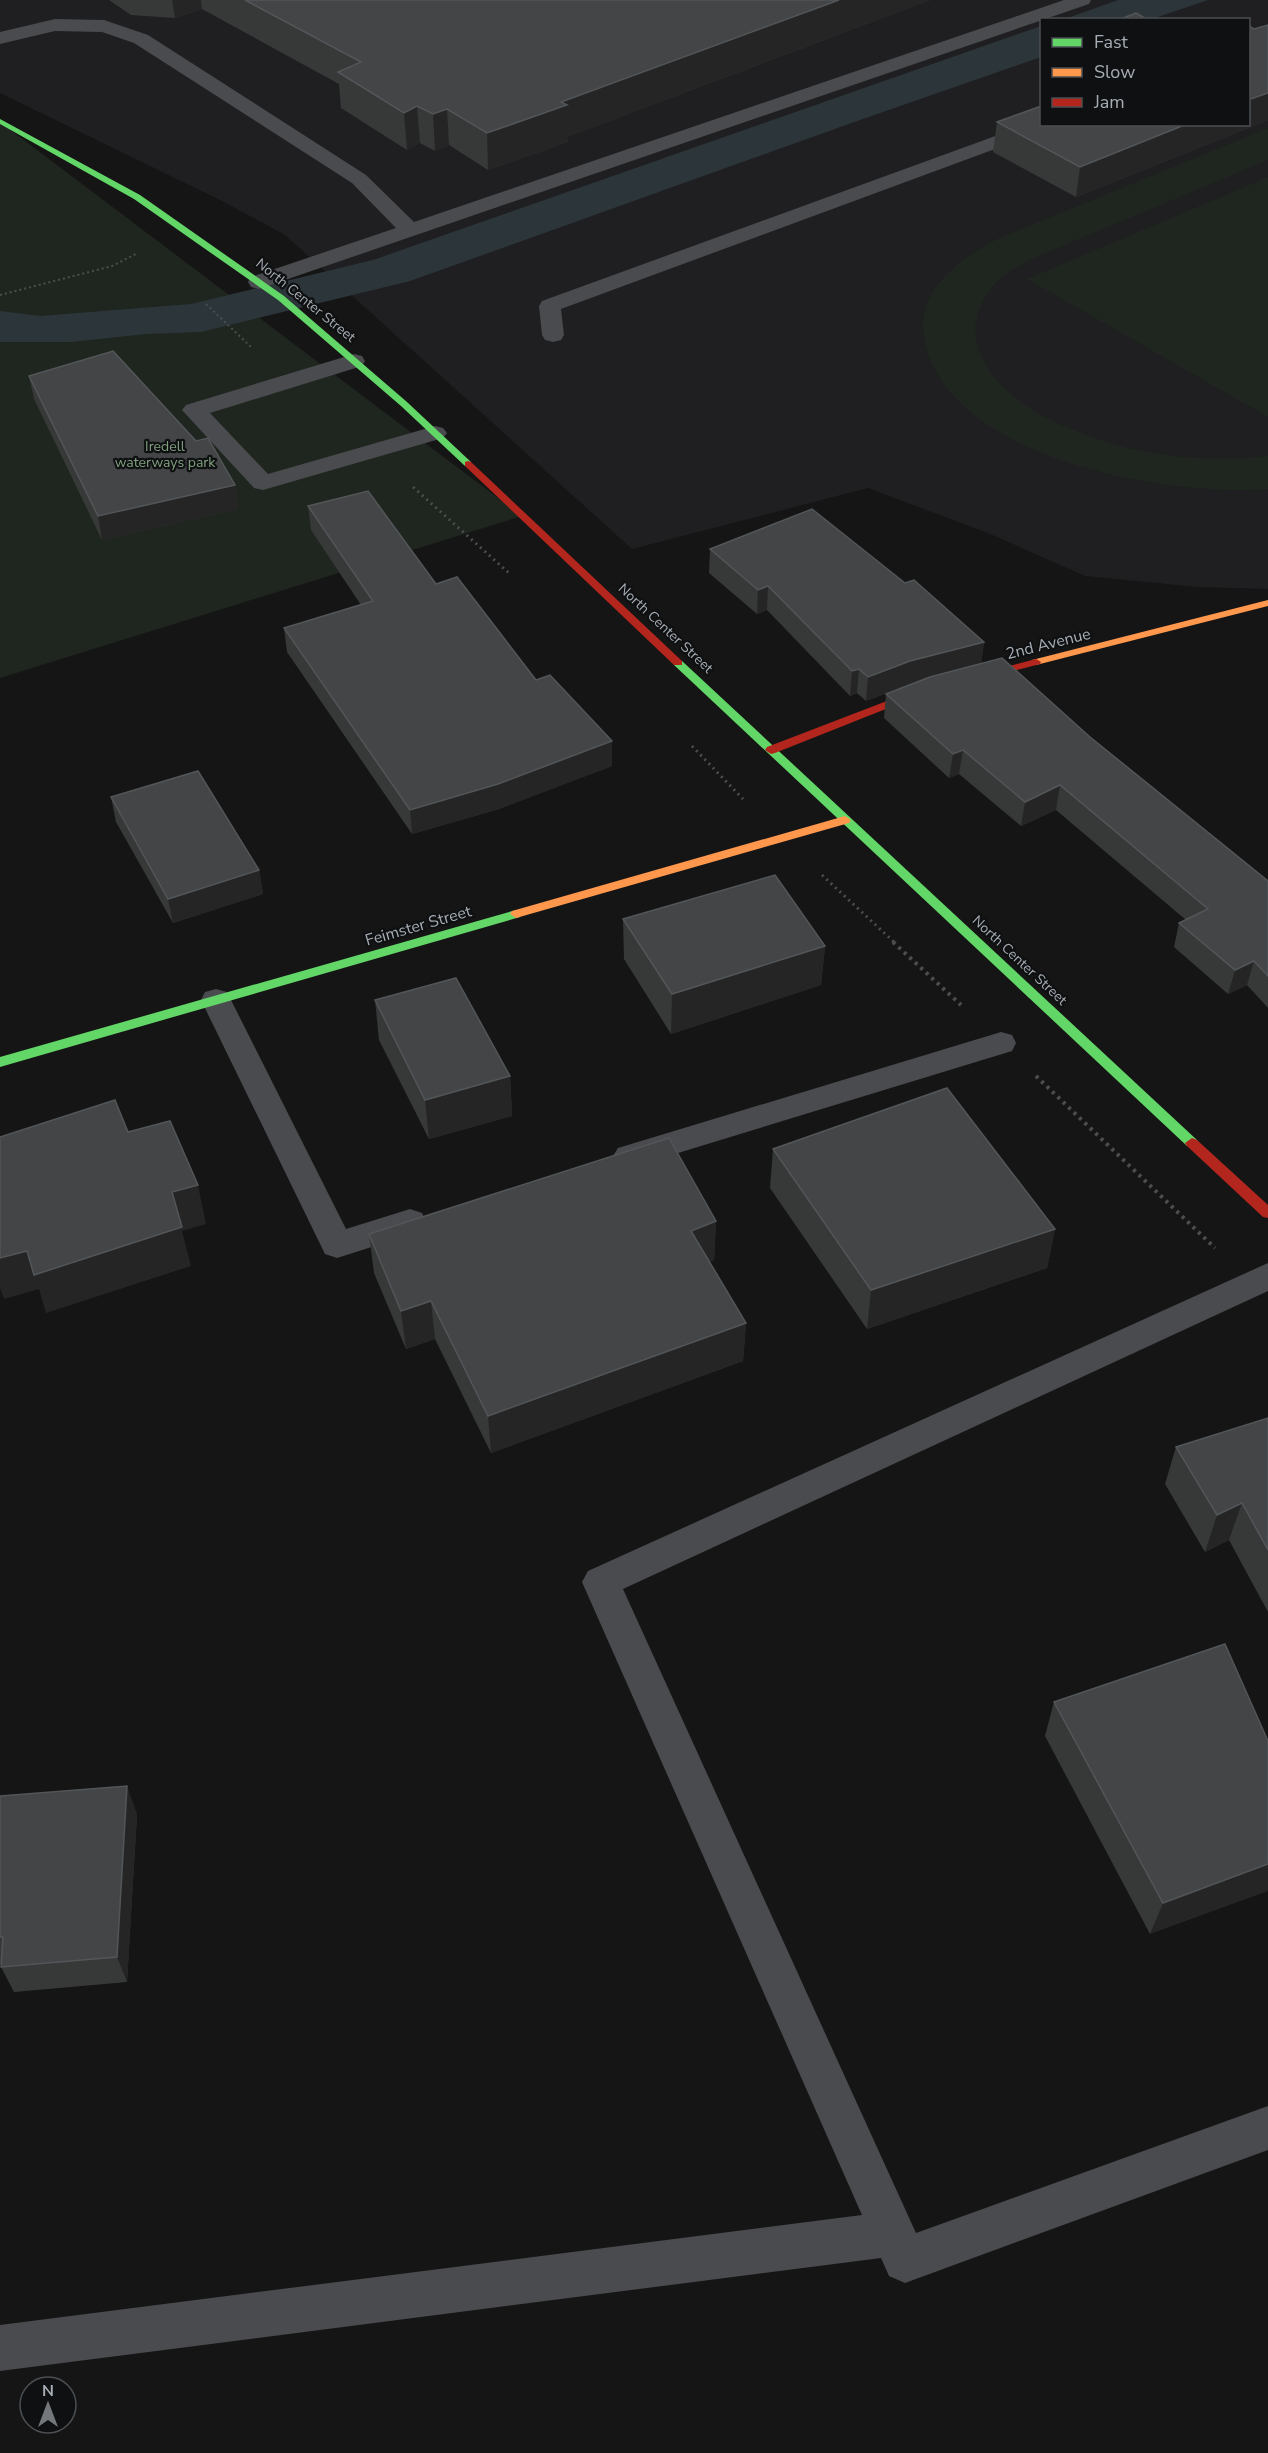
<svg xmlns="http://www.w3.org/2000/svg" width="1268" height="2453" viewBox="0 0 1268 2453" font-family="'Nunito Sans',sans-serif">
  <rect width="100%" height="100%" fill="#151515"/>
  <path fill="#1f1f21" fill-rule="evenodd" d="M0,0h1268v589l-70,-2 -113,-11 -97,-43 -120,-45 -236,61 -347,-314 -63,-34 -222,-108zM1042,20h206v104h-206z"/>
  <g fill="#1f251f">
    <path d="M0,122l522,394 -522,162z"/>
    <path d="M1268,128v32l-234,98c-16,8 -33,17 -44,32 -38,50 6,100 51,125 23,12 48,21 72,29 49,14 105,18 155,12v33c-100,8 -323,-30 -344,-151 -8,-49 36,-79 73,-99z"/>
    <path d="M1268,177v240l-241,-138z"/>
  </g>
  <g fill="#2c363a">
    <path d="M1118,0h90l-56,19 -90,1z"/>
    <path d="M1041,26v31l-181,63 -450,161 -209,51 -55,2 -75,8h-71v-31l40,5 151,-12 182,-44z"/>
  </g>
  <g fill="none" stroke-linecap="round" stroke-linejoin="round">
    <g stroke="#4b4d4f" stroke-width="2" stroke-dasharray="2 3" stroke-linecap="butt">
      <path d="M0,295l112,-29 26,-13"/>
      <path d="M206,304l45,43"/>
    </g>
    <g stroke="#4b4d4f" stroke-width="3" stroke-dasharray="2 4" stroke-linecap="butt">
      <path d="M413,487l97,87"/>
      <path d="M692,746l51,53"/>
      <path d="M822,875l73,68"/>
    </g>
    <g stroke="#4b4d4f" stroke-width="4" stroke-dasharray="3 4.5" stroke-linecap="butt">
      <path d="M893,942l68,63"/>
      <path d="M1036,1076l179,172"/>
    </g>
    <g fill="#4a4b4e" fill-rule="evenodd">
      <path d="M1064,0h27l-2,4 -830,285 -8,-2 -3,-5 3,-5 145,-49 -44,-45 -218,-140 -32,-11 -47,-1 -55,13v-12l55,-13 49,1 44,15 218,140 48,47z"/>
      <path d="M1042,119v5h13l-3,4 -491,181 3,26 -3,5 -8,2 -8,-2 -3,-5 -3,-29 3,-5z"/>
      <path d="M354,354l8,2 3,5 -3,5 -152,47 58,61 167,-48 8,2 4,5 -4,5 -180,52 -9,-2 -72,-78 4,-5z"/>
      <path d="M216,989l11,3 4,8 115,229 64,-20 12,4 4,9 -4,9 -85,27 -12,-4 -124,-254 4,-8z"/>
      <path d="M1001,1032l11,3 4,8 -4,8 -383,117 -11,-4 -5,-8 5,-8z"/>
      <path d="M1268,1263v28l-645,298 293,644 352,-127v44l-363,133 -16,-7 -8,-18 -881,113v-46l862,-110 -280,-633 6,-11z"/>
    </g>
    <g fill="#63d668" fill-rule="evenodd">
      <path d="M0,119l140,76 144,101 123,106 64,60v4h-6l-64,-60 -123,-106 -144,-101 -134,-75z"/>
      <path d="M678,660l4,1 515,479 2,3 -2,3h-10l-513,-481v-4z"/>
      <path d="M516,910l4,1 2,3 -2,3 -520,150v-10z"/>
    </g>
    <g fill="#ff974d" fill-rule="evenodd">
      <path d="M1268,600v6l-232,59 -5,-3 1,-2z"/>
      <path d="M845,816l6,4 -2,3 -333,95 -6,-4 2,-3z"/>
    </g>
    <g fill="#b3261e" fill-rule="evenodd">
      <path d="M468,461l3,1 211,199v4h-8l-209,-199v-4z"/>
      <path d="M1036,659l5,3 -1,2 -119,31 -146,58 -4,1 -6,-4 2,-3 146,-56z"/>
      <path d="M1192,1138l5,2 71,65v13l-5,-1 -76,-71 -2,-3z"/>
    </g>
  </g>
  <g fill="#373939">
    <path d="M109,0h821l-363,137 1,5 -80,28 -39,-25 -14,6 -15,-8 -13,7 -66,-42 -2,-24 -137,-75 -27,9 -44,-3z"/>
    <path d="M1268,25v95l-192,77 -83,-45 4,-30z"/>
    <path d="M29,376l206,109 3,24 -136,31 -68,-141z"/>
    <path d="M308,506l128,78 100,96 76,61v25l-113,43 -87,25 -125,-182 -3,-24 77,-23 -50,-75z"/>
    <path d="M710,549l195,34 79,59 -3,22 109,73 178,144v127l-21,-23 -19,9 -54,-47 5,-24 7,-3 -130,-110 -35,16 -62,-52 -10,4 -65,-60 2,-24 27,-11 -47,18 -9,-8 -7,3 -83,-86 -10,4 -48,-41z"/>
    <path d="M111,797l148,73 4,24 -90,29 -57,-101z"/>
    <path d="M623,919l202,27 -4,39 -150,49 -47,-75z"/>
    <path d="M375,1000l135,76 2,40 -83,23 -50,-99z"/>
    <path d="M773,1149l282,80 -8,39 -180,61 -97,-141z"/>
    <path d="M716,1221l-2,39 -5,2 37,61 -3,38 -252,92 -56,-114 -29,10 -32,-76 -5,-39z"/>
    <path d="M1268,1418v194l-39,-72 -24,12 -40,-68 11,-37z"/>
    <path d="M1054,1702l214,39 -118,193 -105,-198z"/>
    <path d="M0,1796l137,18 -10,168 -113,10 -13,-25v-3h-1z"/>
  </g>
  <g fill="#252525">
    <path d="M172,0h29l1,9 -27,9z"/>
    <path d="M839,0h91l-363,137 1,5 -80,28 -1,-37 74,-31z"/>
    <path d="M1268,93v27l-192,77 4,-30 107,-43h61v-24z"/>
    <path d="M417,106l3,37 -13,7 -3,-37z"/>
    <path d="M447,109l2,36 -14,6 -2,-37z"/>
    <path d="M235,485l3,24 -136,31 -4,-24z"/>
    <path d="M768,586l-1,24 -10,4 1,-24z"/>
    <path d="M984,642l-3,24 -74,19 -41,16 2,-24 42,-16z"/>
    <path d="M859,669l-2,24 -7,3 2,-25z"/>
    <path d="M612,741v25l-113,43 -87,25 -2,-24z"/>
    <path d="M963,750l-4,24 -10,4 4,-24z"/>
    <path d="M1060,785l-4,25 -35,16 4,-24z"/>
    <path d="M259,870l4,24 -90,29 -5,-24z"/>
    <path d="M825,946l-4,39 -150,49 1,-40z"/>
    <path d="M1254,961l-7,24 -19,9 7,-24z"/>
    <path d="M510,1076l2,40 -83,23 -4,-39z"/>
    <path d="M198,1185l8,39 -24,7 9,35 -145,47 -7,-24 -35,10 -4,-11v-30l27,-7 145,-59z"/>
    <path d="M716,1221l-2,39 -25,10 2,-39z"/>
    <path d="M1055,1229l-8,39 -180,61 4,-39z"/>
    <path d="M431,1301l4,38 -29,10 -5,-38z"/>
    <path d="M746,1323l-3,38 -252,92 -3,-37z"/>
    <path d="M1242,1503l-13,37 -24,12 12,-37z"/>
    <path d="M127,1786l10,28 -10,168 -10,-25z"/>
    <path d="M1268,1864v27l-118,43 13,-31z"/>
  </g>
  <g fill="#434547" stroke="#535658" stroke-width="1.5">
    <path d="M245,0h594l-278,102 6,3 -80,28 -40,-24 -14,5 -16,-8 -13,7 -66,-41 23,-10z"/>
    <path d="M1136,13l12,7h-30z"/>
    <path d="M1268,25v68l-20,7v-72l3,-1 3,2z"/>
    <path d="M1041,106v18h146l-107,43 -83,-45z"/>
    <path d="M113,351l83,90 12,-3 27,47 -137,31 -69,-140z"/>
    <path d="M368,491l68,93 21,-7 79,103 14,-5 62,66 -114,43 -88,26 -126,-182 89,-27 -65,-95z"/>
    <path d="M812,509l93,74 9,-3 70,62 -74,19 -42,16 -9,-8 -7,2 -84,-85 -10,4 -48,-41z"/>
    <path d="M1002,658l88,79 178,144v95l-14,-15 -19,9 -56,-47 29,-14 -148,-124 -35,17 -62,-52 -10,4 -67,-60 44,-17z"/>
    <path d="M198,771l61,99 -91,29 -57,-102z"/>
    <path d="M775,875l50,71 -153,48 -49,-75z"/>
    <path d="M456,978l54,98 -85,24 -50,-100z"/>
    <path d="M947,1088l108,141 -184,61 -98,-141z"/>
    <path d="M115,1100l13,32 42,-11 28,64 -26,7 10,35 -148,48 -7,-24 -27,7v-121z"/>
    <path d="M669,1138l47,83 -25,10 55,92 -258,93 -57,-115 -30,10 -32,-77z"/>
    <path d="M1268,1418v132l-26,-47 -25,12 -41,-68z"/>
    <path d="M1225,1644l43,97v123l-105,39 -109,-201z"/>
    <path d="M127,1786l-10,171 -116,10 2,-30h-3v-141z"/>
  </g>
  <g text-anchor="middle" stroke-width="4.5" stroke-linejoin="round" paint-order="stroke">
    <g font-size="14" fill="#a7adb5" stroke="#0f1011">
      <text transform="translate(306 300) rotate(39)" y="5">North Center Street</text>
      <text transform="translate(666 628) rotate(43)" y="5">North Center Street</text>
      <text transform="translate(1020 960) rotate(43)" y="5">North Center Street</text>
    </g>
    <g font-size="14" fill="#819f7f" stroke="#0f1011">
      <text x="165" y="451">Iredell<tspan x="165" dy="16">waterways park</tspan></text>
    </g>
    <g font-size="16" fill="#a7adb5" stroke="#0f1011">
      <text transform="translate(1048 643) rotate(-14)" y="6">2nd Avenue</text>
      <text transform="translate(418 925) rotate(-16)" y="6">Feimster Street</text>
    </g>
  </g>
  <rect x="1040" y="18" width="210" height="108" fill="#0f1011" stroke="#4c4f53" stroke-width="1.5"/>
  <rect x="1052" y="38" width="30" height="9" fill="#63d668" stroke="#4c4f53" stroke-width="1.5"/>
  <text x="1094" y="48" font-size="18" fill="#a7adb5">Fast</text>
  <rect x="1052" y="68" width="30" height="9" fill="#ff974d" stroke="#4c4f53" stroke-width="1.5"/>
  <text x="1094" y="78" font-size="18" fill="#a7adb5">Slow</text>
  <rect x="1052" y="98" width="30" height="9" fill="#b3261e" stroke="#4c4f53" stroke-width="1.5"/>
  <text x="1094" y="108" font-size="18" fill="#a7adb5">Jam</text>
  <g transform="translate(48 2405)"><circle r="28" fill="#0f1011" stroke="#4c4f53" stroke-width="1.5"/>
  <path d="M0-4.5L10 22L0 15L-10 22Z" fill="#74787d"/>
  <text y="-9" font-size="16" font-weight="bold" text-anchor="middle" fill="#a7adb5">N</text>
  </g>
</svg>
